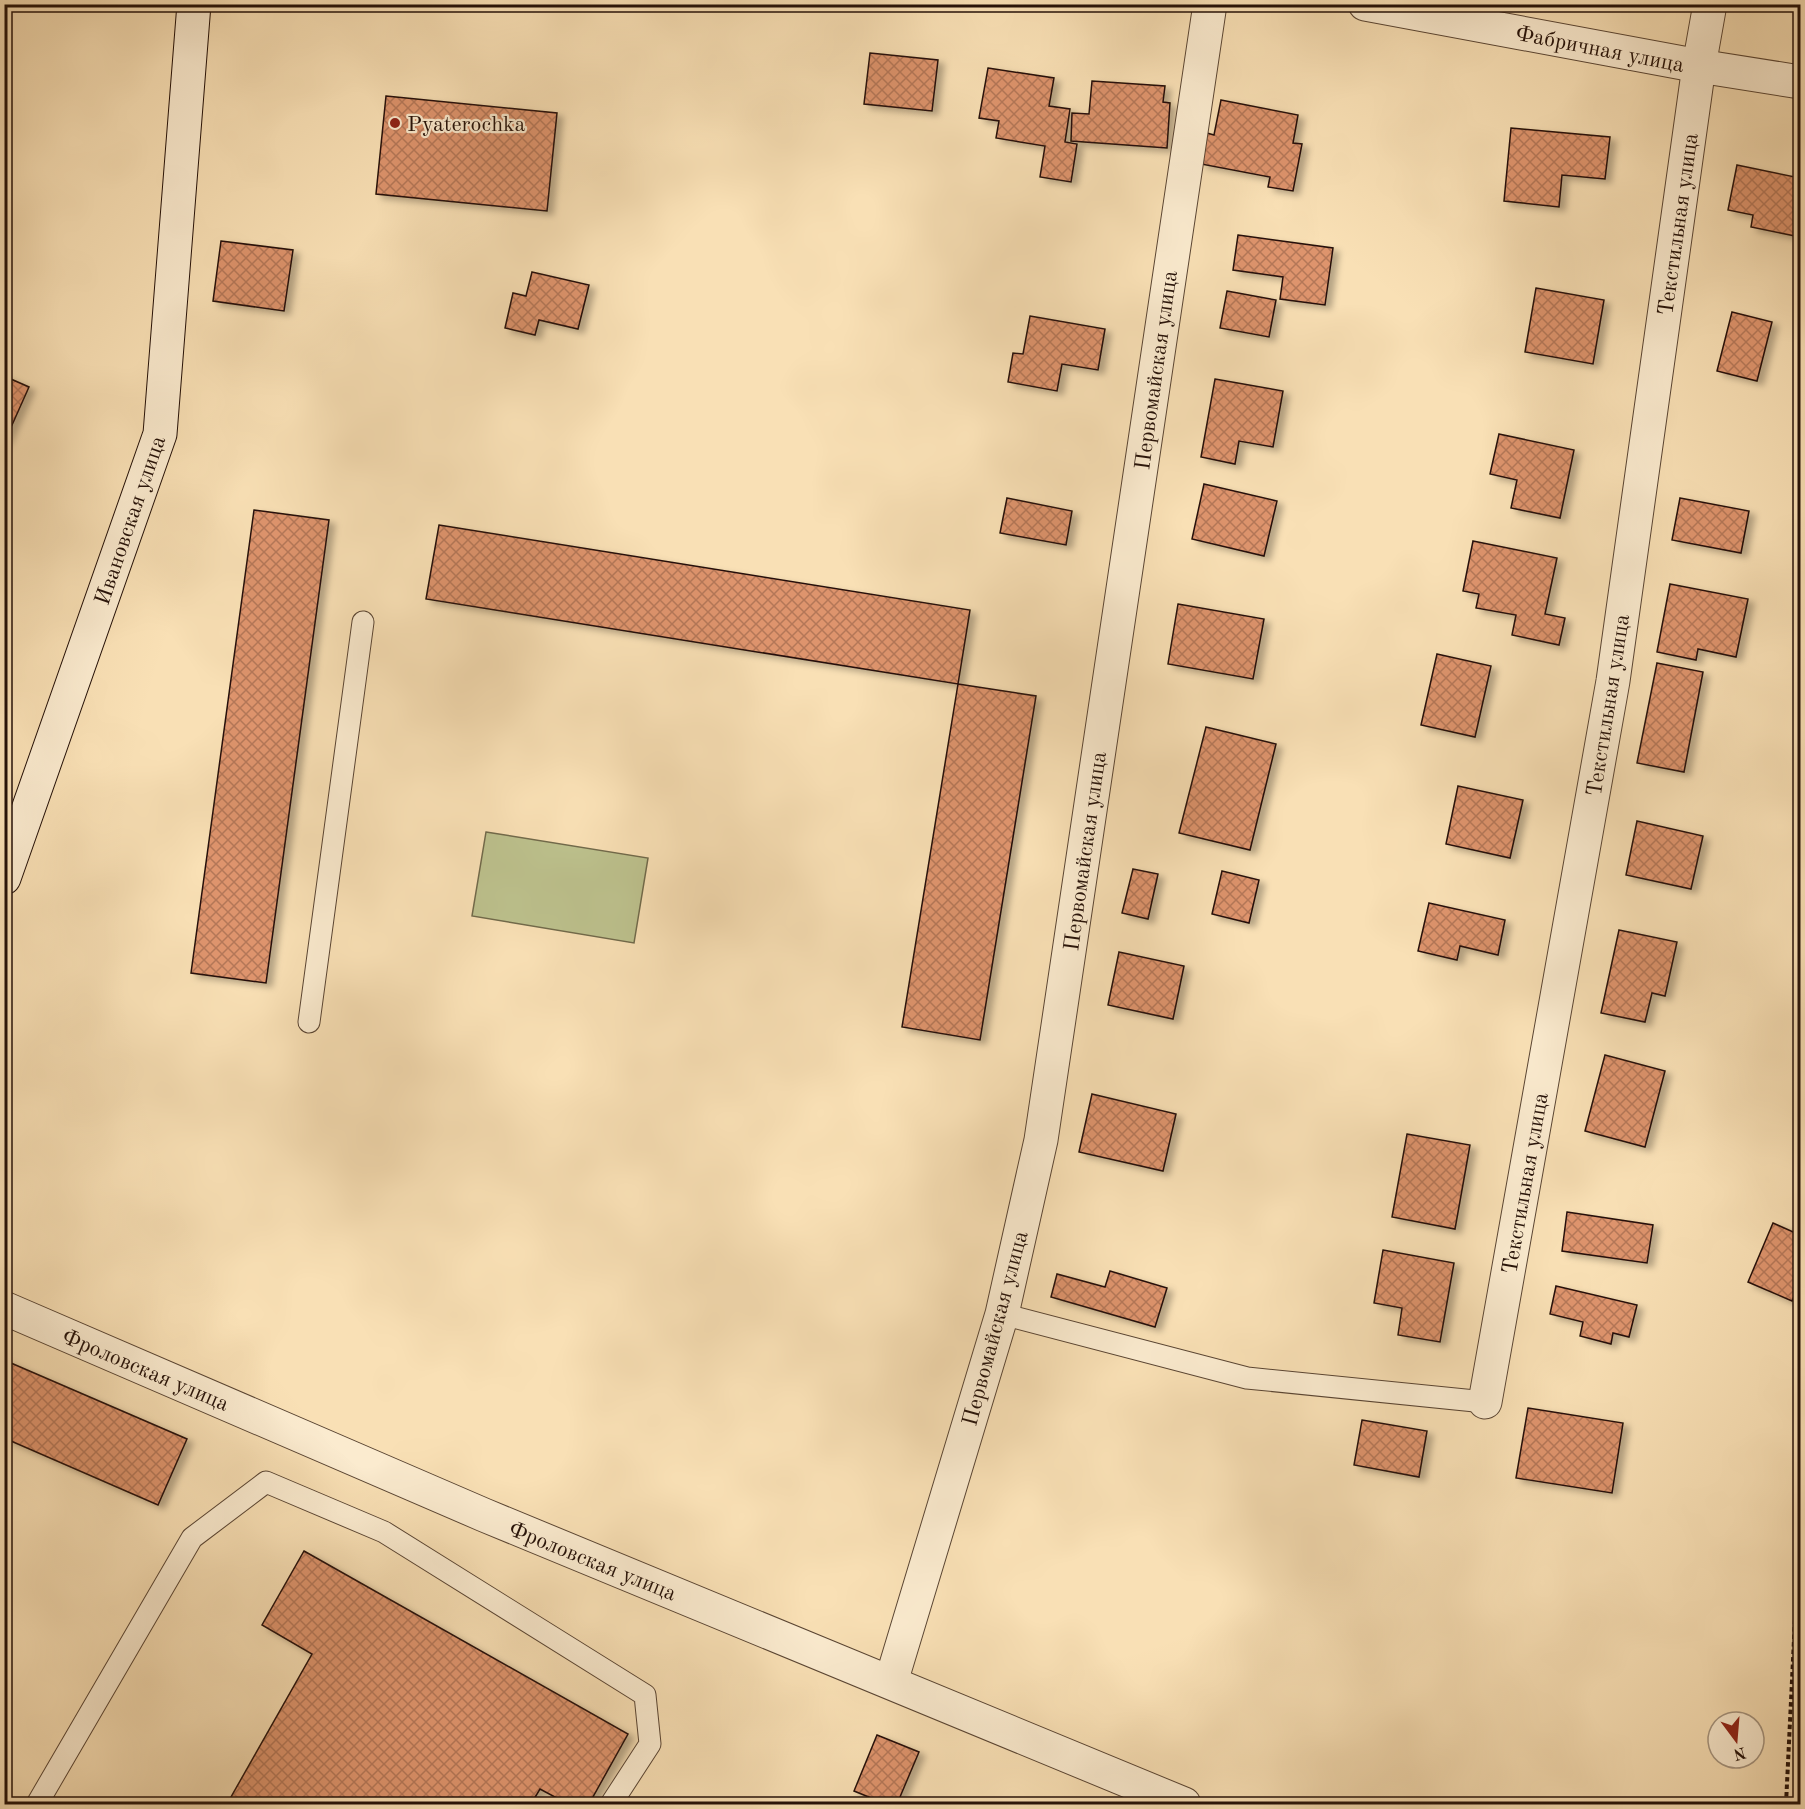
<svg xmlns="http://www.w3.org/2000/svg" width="1805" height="1809" viewBox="0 0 1805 1809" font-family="'Old Standard TT',serif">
  <defs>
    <pattern id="building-cross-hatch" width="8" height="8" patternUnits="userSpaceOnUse" patternTransform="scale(1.5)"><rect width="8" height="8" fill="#de946d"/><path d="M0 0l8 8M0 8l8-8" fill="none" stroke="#b47758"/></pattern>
    <filter id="shadow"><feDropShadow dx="6" dy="4" stdDeviation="3" flood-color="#0004"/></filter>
  </defs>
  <rect width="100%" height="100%" fill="#f9e0b5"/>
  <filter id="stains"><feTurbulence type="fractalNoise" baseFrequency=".00333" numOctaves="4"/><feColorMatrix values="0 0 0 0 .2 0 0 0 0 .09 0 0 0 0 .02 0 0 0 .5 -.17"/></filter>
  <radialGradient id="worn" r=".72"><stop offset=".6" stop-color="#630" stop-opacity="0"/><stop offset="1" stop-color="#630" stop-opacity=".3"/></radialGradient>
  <path fill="#bdc28e" stroke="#716a4b" stroke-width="1.5" d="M486,832l162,26 -14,85 -162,-27z"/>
  <g fill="url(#building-cross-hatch)" stroke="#251108" stroke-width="1.5" filter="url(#shadow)">
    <path d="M870,53l68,7 -6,51 -68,-7z"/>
    <path d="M988,68l66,10 -5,28 21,3 -5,33 12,2 -6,38 -31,-5 5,-31 -49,-8 3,-17 -20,-3z"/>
    <path d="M1092,81l73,5 -2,16 7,1 -3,45 -96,-7 1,-28 17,1z"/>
    <path d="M386,96l171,17 -10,98 -171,-17z"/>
    <path d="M1221,100l77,15 -5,28 9,1 -9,47 -25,-4 2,-10 -69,-13 6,-31 7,2z"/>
    <path d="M1511,128l99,9 -5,42 -43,-4 -3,32 -55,-6z"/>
    <path d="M1737,165l63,13v59l-49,-10 2,-12 -25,-5z"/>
    <path d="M1238,235l95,13 -8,57 -45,-6 3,-22 -50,-7z"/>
    <path d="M221,241l72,9 -9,61 -71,-10z"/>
    <path d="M532,272l57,13 -11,44 -39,-9 -4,15 -30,-7 8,-35 13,3z"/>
    <path d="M1536,288l68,12 -11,64 -68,-12z"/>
    <path d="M1227,291l49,9 -7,37 -49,-9z"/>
    <path d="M1732,312l40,10 -15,59 -40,-10z"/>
    <path d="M1030,316l75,13 -7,41 -36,-6 -5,27 -49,-9 5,-29 10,1z"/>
    <path d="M4,376l25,11 -25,56z"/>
    <path d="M1215,379l68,12 -10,56 -34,-6 -4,23 -34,-7z"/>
    <path d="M1499,434l75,16 -14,68 -49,-10 6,-28 -27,-6z"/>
    <path d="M1204,484l73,17 -13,55 -72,-17z"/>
    <path d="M1007,498l65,13 -6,34 -66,-12z"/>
    <path d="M1680,498l69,13 -8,42 -69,-13z"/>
    <path d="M254,510l75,10 -63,463 -75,-10z"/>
    <path d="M439,525l531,85 -12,74 -532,-85z"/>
    <path d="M1473,541l84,17 -12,56 20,4 -6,27 -47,-10 4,-20 -40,-7 3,-14 -16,-3z"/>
    <path d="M1670,584l78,15 -12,58 -38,-8 -2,11 -39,-8z"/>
    <path d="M1178,604l86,15 -11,60 -85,-15z"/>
    <path d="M1437,654l54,12 -16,71 -54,-12z"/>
    <path d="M1657,663l46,9 -19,100 -47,-9z"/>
    <path d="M958,684l78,12 -56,344 -78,-13z"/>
    <path d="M1206,727l70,17 -26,106 -71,-17z"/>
    <path d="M1458,786l65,14 -13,58 -64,-14z"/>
    <path d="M1637,821l66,15 -12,53 -65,-14z"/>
    <path d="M1133,869l25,5 -10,45 -26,-6z"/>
    <path d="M1222,871l37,9 -10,43 -37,-9z"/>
    <path d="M1429,903l76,17 -7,35 -38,-9 -3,14 -39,-9z"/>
    <path d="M1619,930l58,12 -12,54 -13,-3 -7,29 -44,-9z"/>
    <path d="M1119,952l65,14 -11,53 -65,-14z"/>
    <path d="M1605,1055l60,16 -20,76 -60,-16z"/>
    <path d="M1092,1094l84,20 -13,57 -84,-19z"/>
    <path d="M1407,1134l63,11 -15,84 -63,-12z"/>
    <path d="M1567,1212l86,13 -6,38 -85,-12z"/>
    <path d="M1773,1223l27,12v54l-2,-2 -6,14 -44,-19z"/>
    <path d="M1383,1250l71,13 -14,79 -42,-7 4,-27 -28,-5z"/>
    <path d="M1110,1271l57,17 -12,39 -104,-30 6,-23 48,13z"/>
    <path d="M1556,1286l81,19 -8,32 -16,-4 -2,11 -31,-8 3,-14 -33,-8z"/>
    <path d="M4,1360l183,79 -29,66 -154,-67z"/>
    <path d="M1528,1408l95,15 -11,70 -96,-15z"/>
    <path d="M1362,1420l65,11 -8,46 -65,-12z"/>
    <path d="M304,1551l324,183 -39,70h-21l-28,-15 -9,15h-304l85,-150 -50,-29z"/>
    <path d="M877,1735l42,17 -22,52h-11l-32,-13z"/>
  </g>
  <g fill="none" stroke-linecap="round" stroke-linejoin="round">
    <defs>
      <g id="lane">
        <path d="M309,1022l54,-400"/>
        <path d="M1002,1314l245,64 238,24"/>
        <path d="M37,1804l155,-266 74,-56 118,50 261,163 5,49 -39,60"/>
      </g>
      <g id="street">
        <path d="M1365,4l334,62 101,16"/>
        <path d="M4,1308l480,207 700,289"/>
        <path d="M1485,1402l128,-721 86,-615 11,-62"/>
        <path d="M891,1682l111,-368 39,-174 169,-1136"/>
      </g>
      <path id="secondary" d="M4,878l156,-444 34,-430"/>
    </defs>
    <use href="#lane" stroke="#5a4533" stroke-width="23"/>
    <use href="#street" stroke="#5a4533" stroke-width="35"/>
    <use href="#secondary" stroke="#251108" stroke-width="35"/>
    <path stroke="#251108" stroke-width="4" stroke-dasharray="4.5 3" stroke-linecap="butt" d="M1786,1804l14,-288"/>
    <use href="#lane" stroke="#fbebcf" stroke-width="21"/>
    <use href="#street" stroke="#fbebcf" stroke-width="33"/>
    <use href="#secondary" stroke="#fbebcf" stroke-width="33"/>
  </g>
  <circle fill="#8f2418" stroke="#fbebcf" stroke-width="2" cx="395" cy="123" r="6"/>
  <g text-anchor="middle" stroke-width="4.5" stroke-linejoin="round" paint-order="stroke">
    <g font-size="22" fill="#251108" stroke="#fbebcf">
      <text transform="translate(1600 48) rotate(11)" y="8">Фабричная улица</text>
      <text transform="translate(1677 224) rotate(-82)" y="8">Текстильная улица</text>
      <text transform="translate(1155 370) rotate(-82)" y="8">Первомайская улица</text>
      <text transform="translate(129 520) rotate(-71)" y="8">Ивановская улица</text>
      <text transform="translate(1607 705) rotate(-81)" y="8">Текстильная улица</text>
      <text transform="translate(1084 851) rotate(-82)" y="8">Первомайская улица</text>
      <text transform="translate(1524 1183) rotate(-80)" y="8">Текстильная улица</text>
      <text transform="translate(994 1328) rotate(-75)" y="8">Первомайская улица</text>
      <text transform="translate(146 1369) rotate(23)" y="8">Фроловская улица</text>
      <text transform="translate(593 1560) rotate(22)" y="8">Фроловская улица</text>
    </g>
    <g font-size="22" fill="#251108" stroke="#fbebcf" text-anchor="start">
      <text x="407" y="131">Pyaterochka</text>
    </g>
  </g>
  <rect width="1805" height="1809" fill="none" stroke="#f9e0b5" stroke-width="24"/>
  <rect x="6" y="6" width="1793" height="1797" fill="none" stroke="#251108" stroke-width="3"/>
  <rect x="12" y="12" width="1781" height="1785" fill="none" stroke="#251108" stroke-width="1.5"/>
  <g transform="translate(1736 1740) rotate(164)"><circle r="28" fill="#fbebcf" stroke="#a5947f" stroke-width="1.5"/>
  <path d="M0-4.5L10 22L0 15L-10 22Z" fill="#8f2418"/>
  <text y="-9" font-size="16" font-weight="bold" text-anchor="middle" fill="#251108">N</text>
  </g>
  <rect width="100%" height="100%" filter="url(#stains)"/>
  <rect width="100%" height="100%" fill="url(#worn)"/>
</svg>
